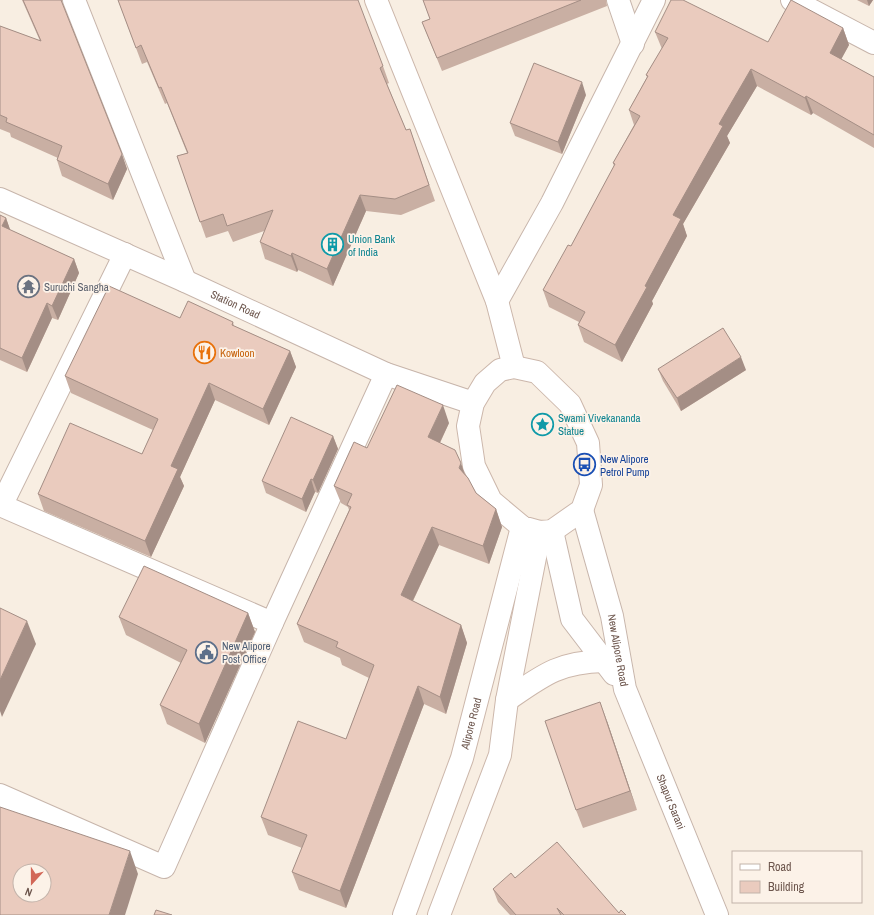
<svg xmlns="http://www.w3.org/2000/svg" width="874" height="915" viewBox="0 0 874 915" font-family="'Archivo Narrow',sans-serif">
  <rect width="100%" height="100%" fill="#f8eee2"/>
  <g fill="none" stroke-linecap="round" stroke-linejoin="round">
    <defs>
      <g id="minor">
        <path d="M74,0l111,281"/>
        <path d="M618,0l15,44"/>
        <path d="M792,0l82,43"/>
        <path d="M0,505l272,118 114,-249"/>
        <path d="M1,506l124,-252"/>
        <path d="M0,795l164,72 108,-244"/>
      </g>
      <g id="tertiary">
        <path id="s1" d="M0,199l185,82 201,93 87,29"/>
        <path d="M497,301l55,-98 102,-203"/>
        <path id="s2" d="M582,510l30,106 13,73 92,226"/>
        <path d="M552,531l20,88 42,55"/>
      </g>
      <g id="secondary">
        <path d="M376,0l121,301 17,66"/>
        <path d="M514,367l23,5 33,32 18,39 3,42 -9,25 -30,21 -12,1 -18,-5 -31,-26 -17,-35 -6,-40 5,-23 12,-20 15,-13z"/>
        <path d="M507,700c36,-25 52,-38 97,-39"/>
        <path id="s3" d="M404,915l58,-157 60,-231"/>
        <path d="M439,915l61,-160 7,-55 33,-168"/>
      </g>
    </defs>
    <use href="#minor" stroke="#c7b5ab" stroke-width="24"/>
    <use href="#tertiary" stroke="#c7b5ab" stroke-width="24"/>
    <use href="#secondary" stroke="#ccb7ab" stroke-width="24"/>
    <use href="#minor" stroke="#fff" stroke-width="22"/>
    <use href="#tertiary" stroke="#fff" stroke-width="22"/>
    <use href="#secondary" stroke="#fff" stroke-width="22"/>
  </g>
  <g fill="#c9afa3">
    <path d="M22,0h40v3l65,166 -14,31 -51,-24 -5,-16 1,-2 -47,-21 -1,-4 -10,-4v-103l40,15z"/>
    <path d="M118,0l265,66 6,17 -2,1 19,46 4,-1 25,72 -34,14 -35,-4 -33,75 -35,-16 -1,2 -32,-13 -5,-17 4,-11 -31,11 -5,-11 -22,7 -29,-82 10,-3 -20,-50 -2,1 -18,-42 -5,2z"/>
    <path d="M423,0h183l1,6 -165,65 -20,-49 8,-3z"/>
    <path d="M857,0h16l-4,6z"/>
    <path d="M843,28l6,17 -8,14 33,18v71l-61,-35 -2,2 -54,-29 -30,50 3,7 -47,81 4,12 -35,65 1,3 -31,58 -38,-20 -6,-17 1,-3 -30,-15 -6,-17 28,-44 43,-80 -1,-3 21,-38 -5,-15 18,-33 -1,-2 16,-26 -7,-17 113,10z"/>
    <path d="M586,95l-24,59 -47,-18 -5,-13z"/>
    <path d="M0,215l6,3 4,12 64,29 5,14 -21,47 -6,-2 -25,54 -27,-12z"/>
    <path d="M180,318l53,4 1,4 56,25 6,16 -27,58 -54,-25 -35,77 4,9 -33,71 -107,-46 -6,-17 104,-40 11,-24 -82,-37 -6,-17z"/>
    <path d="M658,369l88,1 -65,41 -18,-30z"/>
    <path d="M449,423l-9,20 25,32 11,18 20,16 6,18 -13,37 -50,-19 -26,56 48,24 6,18 -21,71 -22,-10 -78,204 -47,-18 -7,-18 10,-24 -34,-13 -7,-18 85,-78 23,-61 -27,-13 -2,-7 -36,-16 -7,-18 52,-114 -1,-3 -7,-4 -7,-17 33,-38z"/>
    <path d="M333,436l5,13 -20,44 -3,-1 -9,20 -40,-19 -4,-12z"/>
    <path d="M248,613l7,19 -50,111 -38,-19 -7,-19 21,-42 -55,-28 -7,-18z"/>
    <path d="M607,721l30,89 -54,18 -7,-18z"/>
    <path d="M515,878l104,35 7,2h-116l-12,-13 -5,-13z"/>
  </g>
  <g fill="#a48e85">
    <path d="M867,0h6l-4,6z"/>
    <path d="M843,28l6,17 -13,24 -6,-16z"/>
    <path d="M751,69l6,17 -30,50 3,7 -47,81 4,12 -35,65 1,3 -31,58 -7,-17 30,-59 28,-71 46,-91z"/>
    <path d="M582,82l4,13 -24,59 -4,-12z"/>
    <path d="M806,96l7,17 -2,2 -6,-17z"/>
    <path d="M122,154l5,15 -14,31 -5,-16z"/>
    <path d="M360,195l6,16 -33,75 -6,-17z"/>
    <path d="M6,218l5,14 -9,-6z"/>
    <path d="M292,253l6,17 -1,2 -6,-16z"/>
    <path d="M74,259l5,14 -21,47 -6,-14z"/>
    <path d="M47,303l5,15 -25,54 -5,-14z"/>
    <path d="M290,351l6,16 -27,58 -6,-16z"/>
    <path d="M741,357l5,13 -65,41 -4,-13z"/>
    <path d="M209,383l6,17 -35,77 4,9 -33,71 -6,-16 26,-75z"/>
    <path d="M443,405l6,18 -15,32 -6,-18z"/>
    <path d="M333,436l5,13 -20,44 -5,-13z"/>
    <path d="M461,463l6,18 -8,-13z"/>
    <path d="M311,479l4,13 -9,20 -4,-13z"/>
    <path d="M496,509l6,18 -13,37 -6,-18z"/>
    <path d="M432,527l7,18 -32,68 -6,-18z"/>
    <path d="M248,613l7,19 -50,111 -6,-19z"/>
    <path d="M27,621l9,23 -34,73 -2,-6v-31z"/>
    <path d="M461,625l6,18 -21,71 -6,-17z"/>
    <path d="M418,686l6,18 -78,204 -6,-17z"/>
    <path d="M600,702l7,19 30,89 -7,-19z"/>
    <path d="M130,851l8,23 -13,41h-16z"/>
  </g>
  <g fill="#eacbbe" stroke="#a48e85" fill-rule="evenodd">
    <path d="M23,0h38l61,154 -14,30 -51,-24 5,-14 -56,-24 1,-4 -7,-3v-89l41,15z"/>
    <path d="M118,0h240l25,66 -3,2 26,62 4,-1 19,56 -34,14 -35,-4 -33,74 -35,-16 -1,3 -31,-14 13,-32 -46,16 -4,-12 -23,8 -23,-66 11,-3 -27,-66 -2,1 -18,-43 -5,3z"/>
    <path d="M423,0h158l-144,58 -15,-36 8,-3z"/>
    <path d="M671,0h12l85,42 23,-42 52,28 -13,25 44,24v58l-68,-39 -1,2 -54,-29 -32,55 4,2 -50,89 8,4 -36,67 2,1 -32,58 -37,-20 7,-13 -42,-22 25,-45 3,1 44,-82 -2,-1 27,-47 -11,-6 19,-34 -2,-1 22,-37 -13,-6z"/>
    <path d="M534,63l48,19 -24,60 -48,-19z"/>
    <path d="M0,215l6,3 -4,8 72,33 -22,47 -5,-3 -25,55 -22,-10z"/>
    <path d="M109,286l71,32 8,-17 45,21 -1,3 58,26 -27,58 -54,-26 -38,83 7,3 -33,72 -107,-47 32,-71 72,31 16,-35 -93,-43z"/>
    <path d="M723,328l18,29 -64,41 -19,-29z"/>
    <path d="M397,385l46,20 -15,32 27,13 6,13 -2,5 9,10 8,15 20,16 -13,37 -51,-19 -31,68 60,30 -21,72 -22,-11 -78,205 -48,-19 15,-37 -46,-18 37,-96 48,18 28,-74 -38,-18 2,-5 -41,-18 54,-117 -4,-2 5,-11 -18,-8 20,-44 13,6z"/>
    <path d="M291,417l42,19 -20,44 -2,-1 -9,20 -40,-18z"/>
    <path d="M144,566l104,47 -49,111 -39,-19 27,-55 -68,-33z"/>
    <path d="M0,608l27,13 -27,59z"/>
    <path d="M600,702l30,89 -54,19 -31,-89z"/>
    <path d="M0,807l130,44 -21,64h-109zM20,871h24v24h-24z"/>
    <path d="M557,842l62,71 2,-3 5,5h-62l-7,-7 4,7h-45l-23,-26 18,-16 4,5z"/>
    <path d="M156,910l16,5h-18z"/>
  </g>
  <defs>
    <symbol id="building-ring" viewBox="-11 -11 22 22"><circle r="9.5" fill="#fcf2e8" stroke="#0f9aa8" stroke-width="1.5"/><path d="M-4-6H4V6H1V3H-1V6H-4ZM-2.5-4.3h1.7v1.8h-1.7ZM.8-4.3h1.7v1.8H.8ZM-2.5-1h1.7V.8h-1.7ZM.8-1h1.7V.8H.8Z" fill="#0f9aa8"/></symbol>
    <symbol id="temple-ring" viewBox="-11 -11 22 22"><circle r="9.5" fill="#fcf2e8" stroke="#6b7280" stroke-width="1.5"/><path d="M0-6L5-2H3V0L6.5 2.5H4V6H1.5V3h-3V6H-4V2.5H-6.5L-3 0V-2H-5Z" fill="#6b7280"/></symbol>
    <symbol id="restaurant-ring" viewBox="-11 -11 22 22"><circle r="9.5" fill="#fcf2e8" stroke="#e8710a" stroke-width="1.5"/><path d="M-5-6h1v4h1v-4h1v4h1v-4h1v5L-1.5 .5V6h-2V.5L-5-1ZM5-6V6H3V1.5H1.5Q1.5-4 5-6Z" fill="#e8710a"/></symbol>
    <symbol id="sight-ring" viewBox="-11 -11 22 22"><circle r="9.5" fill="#fcf2e8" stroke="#0f9aa8" stroke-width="1.5"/><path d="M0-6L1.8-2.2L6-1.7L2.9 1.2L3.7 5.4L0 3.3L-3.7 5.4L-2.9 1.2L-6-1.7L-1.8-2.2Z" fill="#0f9aa8"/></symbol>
    <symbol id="bus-ring" viewBox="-11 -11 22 22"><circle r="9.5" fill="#fcf2e8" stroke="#1a4fb4" stroke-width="1.5"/><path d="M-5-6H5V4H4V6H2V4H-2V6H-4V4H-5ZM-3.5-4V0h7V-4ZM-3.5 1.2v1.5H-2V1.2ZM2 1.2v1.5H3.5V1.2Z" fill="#1a4fb4"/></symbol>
    <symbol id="civic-ring" viewBox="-11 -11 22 22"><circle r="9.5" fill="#fcf2e8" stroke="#5c6f8a" stroke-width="1.5"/><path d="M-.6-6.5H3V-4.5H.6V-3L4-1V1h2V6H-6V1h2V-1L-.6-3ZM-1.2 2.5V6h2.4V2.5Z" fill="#5c6f8a"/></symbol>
  </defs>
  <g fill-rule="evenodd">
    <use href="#building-ring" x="320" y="232" width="25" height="25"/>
    <use href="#temple-ring" x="16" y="274" width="25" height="25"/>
    <use href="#restaurant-ring" x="192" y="340" width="25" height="25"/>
    <use href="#sight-ring" x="530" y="412" width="25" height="25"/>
    <use href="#bus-ring" x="572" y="452" width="25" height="25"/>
    <use href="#civic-ring" x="194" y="640" width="25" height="25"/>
  </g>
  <g text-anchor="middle" stroke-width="3.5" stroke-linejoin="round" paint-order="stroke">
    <g font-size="11" fill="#0d838f" stroke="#fcf2e8" text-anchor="start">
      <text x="348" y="243">Union Bank<tspan x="348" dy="13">of India</tspan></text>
      <text x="558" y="422">Swami Vivekananda<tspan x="558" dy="13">Statue</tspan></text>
    </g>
    <g font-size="11" fill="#5b616d" stroke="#fcf2e8" text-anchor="start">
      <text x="44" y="291">Suruchi Sangha</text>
    </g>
    <g font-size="11" fill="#6c554c" stroke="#fcf2e8">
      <text dy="4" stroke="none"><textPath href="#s1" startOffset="258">Station Road</textPath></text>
      <text dy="4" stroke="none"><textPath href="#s2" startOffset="145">New Alipore Road</textPath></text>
      <text dy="4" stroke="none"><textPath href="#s3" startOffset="203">Alipore Road</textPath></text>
      <text dy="4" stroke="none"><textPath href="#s2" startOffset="306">Shapur Sarani</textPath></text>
    </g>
    <g font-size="11" fill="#c56008" stroke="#fcf2e8" text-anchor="start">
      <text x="220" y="357">Kowloon</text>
    </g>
    <g font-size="11" fill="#164399" stroke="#fcf2e8" text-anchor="start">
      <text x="600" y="463">New Alipore<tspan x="600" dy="13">Petrol Pump</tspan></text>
    </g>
    <g font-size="11" fill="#4e5e75" stroke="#fcf2e8" text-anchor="start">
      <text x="222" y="650">New Alipore<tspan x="222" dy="13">Post Office</tspan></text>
    </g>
  </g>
  <rect x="732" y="851" width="130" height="52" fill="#fcf2e8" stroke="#c2b3aa"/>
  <rect x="740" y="864" width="20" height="6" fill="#ffffff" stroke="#c2b3aa"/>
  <text x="768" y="871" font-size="12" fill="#6c554c">Road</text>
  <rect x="740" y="881" width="20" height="12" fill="#eacbbe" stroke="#c2b3aa"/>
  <text x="768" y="891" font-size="12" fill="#6c554c">Building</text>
  <g transform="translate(32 883) rotate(201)"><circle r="19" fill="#fcf2e8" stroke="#c2b3aa"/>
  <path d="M0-3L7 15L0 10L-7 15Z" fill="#d26757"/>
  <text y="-6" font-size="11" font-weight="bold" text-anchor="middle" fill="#6c554c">N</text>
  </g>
</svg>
